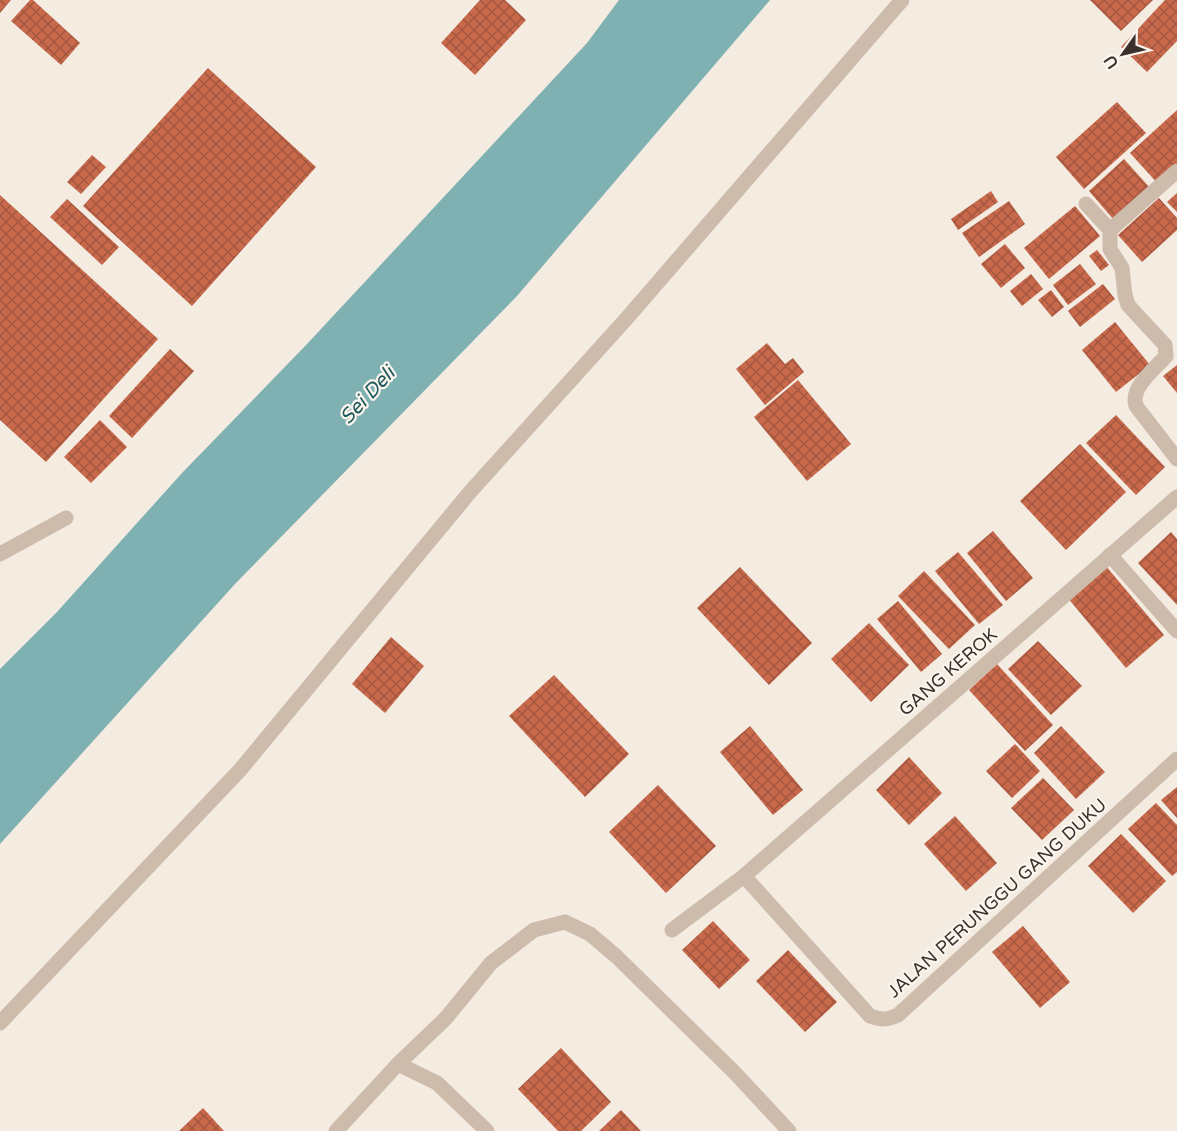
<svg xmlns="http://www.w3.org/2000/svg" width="1177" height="1131" viewBox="0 0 1177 1131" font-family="'Varela Round',sans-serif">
  <defs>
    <pattern id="building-cross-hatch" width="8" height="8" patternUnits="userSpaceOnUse" patternTransform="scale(1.5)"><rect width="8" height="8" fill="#c8694b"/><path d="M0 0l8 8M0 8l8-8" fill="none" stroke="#a4573f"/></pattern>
  </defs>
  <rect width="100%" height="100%" fill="#f4ebe1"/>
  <path fill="#7fb0b2" d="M619,0h151l-253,296 -282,288 -235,260v-175l57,-57 125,-139 126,-130 279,-300z"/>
  <g fill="url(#building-cross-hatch)">
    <path d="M0,0h11l-11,13z"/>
    <path d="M30,0h3l47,43 -19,22 -50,-44z"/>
    <path d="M480,0h25l21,20 -51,55 -34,-32z"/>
    <path d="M1090,0h63l-32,31z"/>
    <path d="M1165,0h12v41l-30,31 -26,-25z"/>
    <path d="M208,68l108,99 -124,139 -109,-100z"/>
    <path d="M1117,102l29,31 -62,56 -28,-32z"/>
    <path d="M1177,110v58l-18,17 -29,-32z"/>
    <path d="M92,155l14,12 -25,27 -14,-12z"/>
    <path d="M1124,159l26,29 -36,32 -25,-29z"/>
    <path d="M991,191l7,11 -40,28 -7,-11z"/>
    <path d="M1177,193v19l-10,-10z"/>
    <path d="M0,195l158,144 -112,123 -46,-42z"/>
    <path d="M1159,198l18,20v12l-35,32 -24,-27z"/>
    <path d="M67,199l52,48 -17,18 -52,-48z"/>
    <path d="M1009,201l16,23 -46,33 -17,-24z"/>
    <path d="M1075,206l25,30 -51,43 -25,-31z"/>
    <path d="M1005,244l20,24 -24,20 -20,-24z"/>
    <path d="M1097,250l12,15 -8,6 -12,-15z"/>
    <path d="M1080,264l16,20 -28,21 -15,-20z"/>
    <path d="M1031,274l12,15 -21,17 -12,-15z"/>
    <path d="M1103,284l12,15 -35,28 -12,-16z"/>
    <path d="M1051,290l13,17 -12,10 -14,-17z"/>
    <path d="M1115,322l35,43 -34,27 -34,-42z"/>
    <path d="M767,343l18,21 8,-6 11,14 -39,33 -29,-36z"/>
    <path d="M170,349l24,22 -62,67 -23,-22z"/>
    <path d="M1177,365v28l-14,-17z"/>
    <path d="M798,380l53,64 -44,37 -53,-64z"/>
    <path d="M1116,415l49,52 -29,28 -50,-52z"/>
    <path d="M100,420l27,27 -36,36 -27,-26z"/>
    <path d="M1080,444l46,48 -60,58 -46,-49z"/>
    <path d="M993,531l40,47 -27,23 -39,-48z"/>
    <path d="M1171,532l6,7v66l-39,-42z"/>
    <path d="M958,552l45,53 -24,19 -44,-53z"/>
    <path d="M1105,565l59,70 -38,33 -59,-71z"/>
    <path d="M740,567l72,76 -43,42 -72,-77z"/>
    <path d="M924,571l51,54 -26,24 -51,-53z"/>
    <path d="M898,601l44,53 -21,18 -44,-53z"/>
    <path d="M869,623l40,42 -38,37 -40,-43z"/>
    <path d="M391,637l33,29 -39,47 -33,-29z"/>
    <path d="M1038,641l44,45 -31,29 -43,-46z"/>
    <path d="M997,664l56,61 -28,26 -56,-61z"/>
    <path d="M554,675l75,79 -44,43 -76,-81z"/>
    <path d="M750,726l53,64 -30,25 -53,-63z"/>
    <path d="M1061,726l44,46 -29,27 -42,-46z"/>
    <path d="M1015,744l25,27 -28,27 -26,-27z"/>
    <path d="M909,757l33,36 -33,32 -33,-35z"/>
    <path d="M1043,778l31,32 -32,30 -31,-32z"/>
    <path d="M658,785l58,61 -50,47 -57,-61z"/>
    <path d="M1177,787v31l-16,-18z"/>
    <path d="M1156,803l21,22v47l-5,4 -44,-47z"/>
    <path d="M955,816l42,47 -31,28 -42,-47z"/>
    <path d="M1121,834l45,47 -33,32 -45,-47z"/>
    <path d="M713,921l37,39 -31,29 -37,-39z"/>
    <path d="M1023,926l47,56 -30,26 -48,-56z"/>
    <path d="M788,950l49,52 -32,30 -49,-51z"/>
    <path d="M561,1048l50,54 -30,29h-23l-40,-42z"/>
    <path d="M203,1108l21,23h-45z"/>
    <path d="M621,1110l20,21h-42z"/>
  </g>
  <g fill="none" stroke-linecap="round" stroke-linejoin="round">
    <g stroke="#cdbbac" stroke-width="15">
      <path d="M1086,204l24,26v19l12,19 3,27 3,10 37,40 1,11c-12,14 -36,31 -30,50l41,53"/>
      <path d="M1110,230l67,-59"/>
      <path d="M0,554l66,-36"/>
      <path d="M1110,555l67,76"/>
      <path d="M744,876l126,140c11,4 17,4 28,-1l279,-256"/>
      <path d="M672,930l72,-54 433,-379"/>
      <path d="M0,1023l240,-253 230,-278 157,-174 275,-318"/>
      <path d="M398,1064l39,19 50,48"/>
      <path d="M336,1131l62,-67 48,-46 45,-55 43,-33 31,-8 25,12 27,23 118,116 54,58"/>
    </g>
  </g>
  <g text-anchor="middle" stroke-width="4.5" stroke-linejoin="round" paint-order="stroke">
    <g font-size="18" fill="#3b302b" stroke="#fbf5ee">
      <text transform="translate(948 672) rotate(-41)" y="6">GANG KEROK</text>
      <text transform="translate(997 898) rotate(-42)" y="6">JALAN PERUNGGU GANG DUKU</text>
    </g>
    <g font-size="20" font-style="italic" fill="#1f5a5e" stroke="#fbf5ee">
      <text transform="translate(367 395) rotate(-47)" y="7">Sei Deli</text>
    </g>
  </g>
  <g transform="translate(1123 54) rotate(236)" stroke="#fbf5ee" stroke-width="4.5" paint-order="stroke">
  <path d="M0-4.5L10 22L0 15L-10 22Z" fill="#3b302b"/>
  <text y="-9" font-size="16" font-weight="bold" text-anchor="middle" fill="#3b302b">U</text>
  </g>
</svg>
